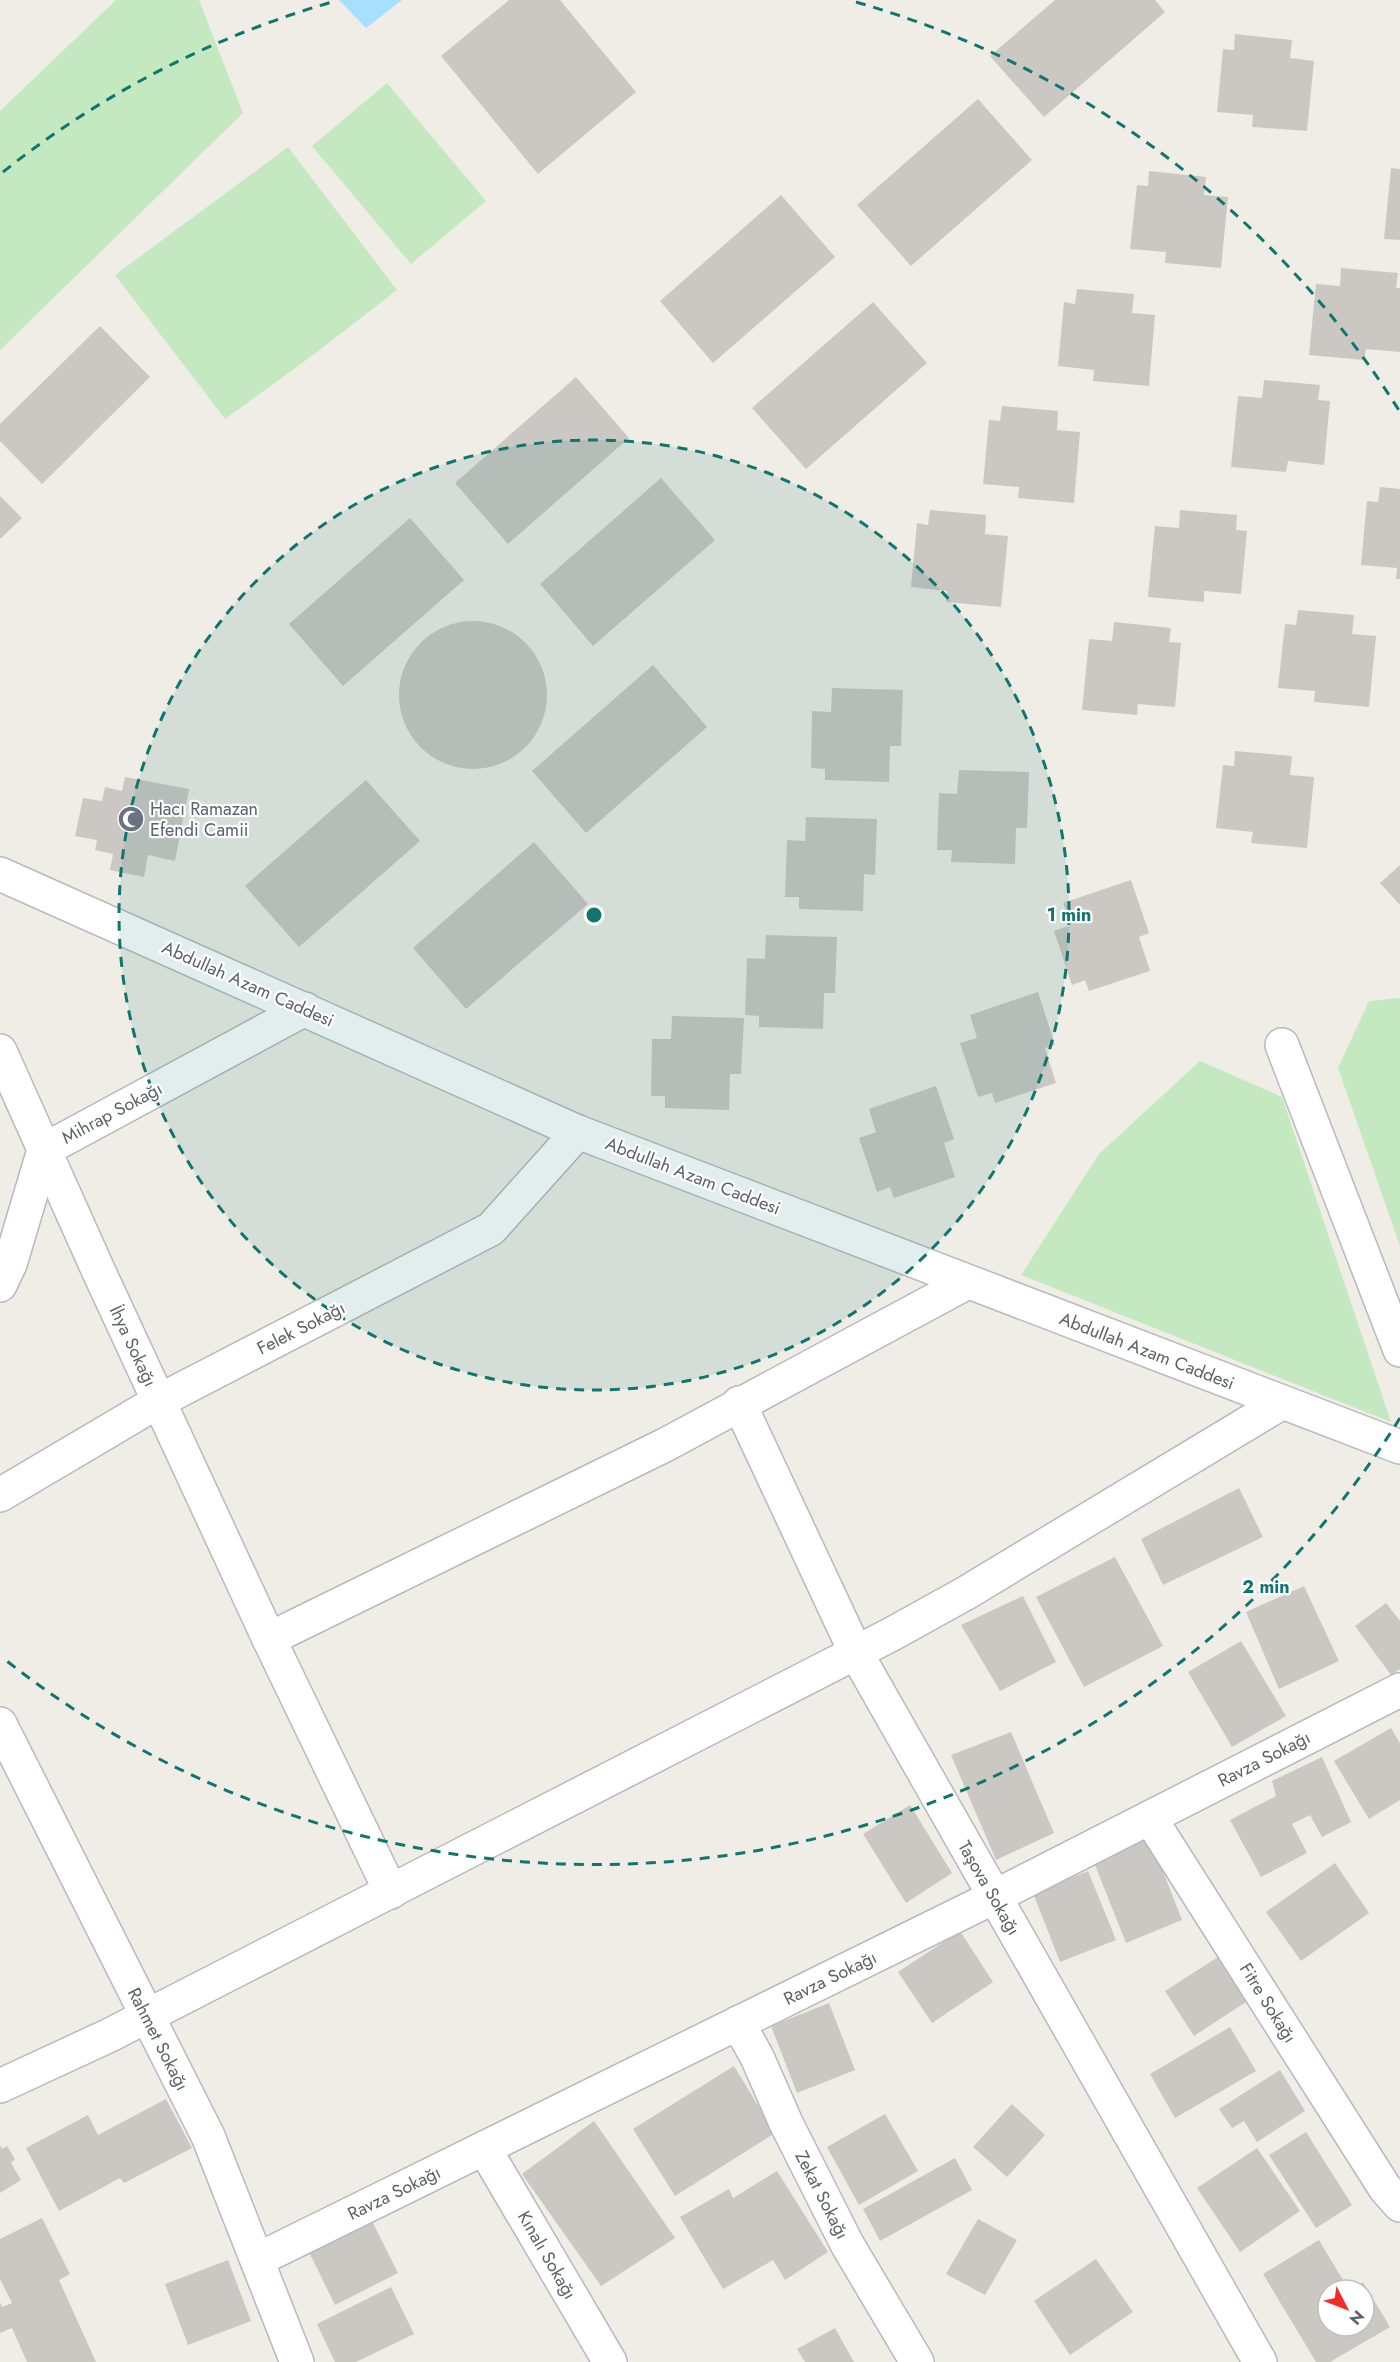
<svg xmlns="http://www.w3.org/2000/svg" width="1400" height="2362" viewBox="0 0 1400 2362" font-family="Jost,sans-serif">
  <rect width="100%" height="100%" fill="#f0ede6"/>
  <g fill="#c4e9c1">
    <path d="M116,0h83l44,113 -243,237v-239z"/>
    <path d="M387,83l99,118 -75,63 -99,-118z"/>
    <path d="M288,147l109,143 -84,65 -88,64 -110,-144z"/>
    <path d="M1400,998v248l-62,-178 31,-67z"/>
    <path d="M1200,1061l82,36 109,325 -370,-147 78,-121z"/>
  </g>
  <path fill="#a7dfff" d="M339,0h63l-36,28z"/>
  <g fill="#cbc8c3">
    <path d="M509,0h51l76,92 -98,82 -97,-118z"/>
    <path d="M1055,0h100l10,12 -121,105 -54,-61z"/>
    <path d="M1235,34l57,6 -2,18 24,3 -7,70 -55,-4 1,-12 -36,-3 6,-63 11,1z"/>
    <path d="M978,99l54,61 -121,106 -54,-61z"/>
    <path d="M1391,168l9,1v71l-16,-1z"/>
    <path d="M1149,171l57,6 -2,18 24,2 -7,71 -56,-5 1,-11 -36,-3 7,-64 11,1z"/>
    <path d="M781,195l54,62 -122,106 -53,-62z"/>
    <path d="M1341,268l57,5 -2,15h4v64l-34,-3 -2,11 -55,-5 7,-71 24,2z"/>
    <path d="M1077,289l57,5 -2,19 23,2 -6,71 -56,-5 1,-11 -36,-4 6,-64 11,2z"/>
    <path d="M873,302l54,61 -121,106 -54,-61z"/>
    <path d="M100,326l50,51 -108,107 -42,-43v-17z"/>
    <path d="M576,377l53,61 -121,106 -53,-61z"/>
    <path d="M1264,380l56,5 -2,15 12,1 -6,64 -36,-4 -2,11 -55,-5 7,-71 24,2z"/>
    <path d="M1002,406l56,5 -1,19 23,2 -6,71 -56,-5 1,-11 -36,-3 6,-64 11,1z"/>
    <path d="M661,478l54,62 -122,106 -53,-62z"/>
    <path d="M1380,487l20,2v90h-4l1,-11 -36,-3 6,-64 11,1z"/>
    <path d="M0,496l22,22 -22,21z"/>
    <path d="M930,510l56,5 -1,19 23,2 -7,71 -55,-5 1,-11 -36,-4 6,-64 11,2z"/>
    <path d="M1180,510l57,5 -1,15 11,1 -6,63 -37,-3v11l-56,-5 7,-71 24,2z"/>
    <path d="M410,518l54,62 -121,106 -54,-62z"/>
    <path d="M1298,610l56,5 -2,19 24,2 -7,71 -55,-5 1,-11 -37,-3 7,-64 11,1z"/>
    <circle cx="473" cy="695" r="74"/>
    <path d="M1114,622l57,6 -2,14 12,1 -6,64 -37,-3 -1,11 -55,-5 7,-71 23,2z"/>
    <path d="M653,665l54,62 -121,106 -54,-62z"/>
    <path d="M832,688l71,2 -2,56h-11l-1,36 -64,-2v-11l-14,-1 1,-57 19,1z"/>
    <path d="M1235,751l57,5 -2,19 24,2 -7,71 -56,-5 2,-11 -37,-4 7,-63 11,1z"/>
    <path d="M959,770l70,2 -2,56h-11l-1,36 -64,-2 1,-12h-15l2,-57 18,1z"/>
    <path d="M125,777l64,12 -14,72 -27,-6 -4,22 -34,-7 3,-16 -18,-4 2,-10 -22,-4 8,-38 19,3 3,-14 17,4z"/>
    <path d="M366,780l54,61 -121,106 -54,-61z"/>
    <path d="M806,817l71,2 -2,56 -11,-1 -1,37 -64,-2v-12h-14l2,-57 18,1z"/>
    <path d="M534,842l54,62 -122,105 -53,-61z"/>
    <path d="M1400,865v40l-20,-22z"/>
    <path d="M1131,880l18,53 -10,4 11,34 -61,20 -4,-11 -13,5 -18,-54 17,-6 -8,-22z"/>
    <path d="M766,935l71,2 -2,56h-11l-1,36 -64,-2v-11l-14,-1 2,-57 18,1z"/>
    <path d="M1038,992l17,53 -10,3 11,35 -61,20 -3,-10 -14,4 -18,-54 17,-5 -7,-23z"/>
    <path d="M672,1016l72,2 -3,56h-11l-1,36 -64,-2v-12h-14l1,-57h19z"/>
    <path d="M936,1086l18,53 -10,4 11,34 -61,21 -4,-11 -13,5 -18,-54 17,-6 -7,-23z"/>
    <path d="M1239,1488l24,49 -100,48 -22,-46z"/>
    <path d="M1115,1557l48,89 -79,41 -48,-90z"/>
    <path d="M1304,1586l35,75 -60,28 -33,-77z"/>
    <path d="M1023,1596l33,66 -56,29 -39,-66z"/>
    <path d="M1386,1603l14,18v48l-9,6 -36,-49z"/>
    <path d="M1241,1641l45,75 -54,31 -44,-75z"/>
    <path d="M1391,1728l9,15v57l-31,19 -35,-58z"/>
    <path d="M1011,1732l43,101 -58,27 -45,-105z"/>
    <path d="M1322,1757l29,65 -29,15 -12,-22 -18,9 15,29 -46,24 -31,-57 46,-24 -4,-15z"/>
    <path d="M910,1805l42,68 -46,30 -43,-69z"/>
    <path d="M1150,1838l32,82 -56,23 -33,-83z"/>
    <path d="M1335,1863l34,50 -68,48 -35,-49z"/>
    <path d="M1088,1871l28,69 -56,22 -27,-69z"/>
    <path d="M960,1931l33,51 -61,41 -34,-51z"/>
    <path d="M1218,1957l28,45 -52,34 -29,-45z"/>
    <path d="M829,2003l26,67 -58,23 -26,-67z"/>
    <path d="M1230,2027l26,44 -81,47 -25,-44z"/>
    <path d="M734,2066l41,67 -100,63 -42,-67z"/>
    <path d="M1280,2070l25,41 -48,31 -13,-21 -12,7 -13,-19z"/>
    <path d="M166,2099l26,49 -68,35 -4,-5 -61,33 -33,-63 62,-33 10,20z"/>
    <path d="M1012,2104l33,31 -38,42 -34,-30z"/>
    <path d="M885,2114l33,57 -59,34 -32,-58z"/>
    <path d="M594,2121l81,117 -74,48 -79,-112z"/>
    <path d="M1306,2132l46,73 -36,23 -47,-73z"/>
    <path d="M0,2145l2,4 5,-3 8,13 -4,4 10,17 -21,13z"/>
    <path d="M1257,2148l43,63 -60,41 -43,-64z"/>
    <path d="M955,2158l17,32 -92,51 -17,-32z"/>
    <path d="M777,2171l51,81 -43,28 -12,-20 -50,29 -43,-72 49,-28 4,9z"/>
    <path d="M42,2218l28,56 -11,6 37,82h-69l-15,-34 -12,5v-31l2,5 10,-4 -12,-24v-40z"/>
    <path d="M978,2219l39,21 -32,55 -39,-21z"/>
    <path d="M372,2221l26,52 -63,32 -26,-53z"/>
    <path d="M1319,2240l30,50h-21v36h36v-36h-15l14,-8 27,45 -60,35h-14l-53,-88z"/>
    <path d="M1096,2259l37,53 -63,43 -36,-54z"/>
    <path d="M228,2260l23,61 -63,24 -23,-61z"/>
    <path d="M391,2287l23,47 -58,28h-21l-18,-38z"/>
    <path d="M835,2328l19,34h-49l-8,-13z"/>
  </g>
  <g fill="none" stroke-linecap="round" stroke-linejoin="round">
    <defs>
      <g id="street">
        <path d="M1282,1045l118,305"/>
        <path d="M0,1051l99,221 170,367"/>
        <path d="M0,1285l10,-21 34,-114 261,-141"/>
        <path d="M739,1403l117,250 404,709"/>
        <path d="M0,1495l159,-94 332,-172 87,-97"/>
        <path d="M0,1724l208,412 89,226"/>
        <path d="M1150,1818l235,370 15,17"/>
        <path d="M391,1892l-122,-253 396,-194 303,-163"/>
        <path d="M738,2023l19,34 29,66 61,121 70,118"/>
        <path d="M0,2086l110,-51 782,-401 74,-41 315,-190"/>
        <path d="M484,2148l126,214"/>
        <path d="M257,2260l737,-363 406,-207"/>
      </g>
      <path id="secondary" d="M0,874l578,258 822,315"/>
    </defs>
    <use href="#street" stroke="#b6b9bd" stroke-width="36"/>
    <use href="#secondary" stroke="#b7bbc0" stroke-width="36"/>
    <use href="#street" stroke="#fff" stroke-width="33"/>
    <use href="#secondary" stroke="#fff" stroke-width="33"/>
  </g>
  <circle cx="594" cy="915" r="475" fill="#0f766e" fill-opacity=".12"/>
  <g fill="none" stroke="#0f766e" stroke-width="3" stroke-dasharray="10 8">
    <circle cx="594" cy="915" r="475"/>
    <path d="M1400 1418A950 950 0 0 1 3 1658M3 172A950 950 0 0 1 332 2M856 2A950 950 0 0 1 1400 412"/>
  </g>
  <defs>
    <symbol id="mosque-disc" viewBox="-11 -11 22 22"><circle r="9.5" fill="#6b7280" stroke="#fff"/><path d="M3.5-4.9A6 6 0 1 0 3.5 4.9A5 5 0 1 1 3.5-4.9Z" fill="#fff"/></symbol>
  </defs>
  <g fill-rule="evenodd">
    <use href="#mosque-disc" x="116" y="804" width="30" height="30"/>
  </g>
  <g text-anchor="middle" stroke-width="4.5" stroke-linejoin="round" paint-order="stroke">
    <g font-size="18" fill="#5b616d" stroke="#fff" text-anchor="start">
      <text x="150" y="815">Hacı Ramazan<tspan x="150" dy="21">Efendi Camii</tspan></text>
    </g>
    <g font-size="18" fill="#5d6267" stroke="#fff">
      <text transform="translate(248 984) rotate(24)" y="6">Abdullah Azam Caddesi</text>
      <text transform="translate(112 1113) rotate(-28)" y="6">Mihrap Sokağı</text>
      <text transform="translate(693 1176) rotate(21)" y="6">Abdullah Azam Caddesi</text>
      <text transform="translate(301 1328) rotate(-27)" y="6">Felek Sokağı</text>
      <text transform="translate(133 1346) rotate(65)" y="6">İhya Sokağı</text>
      <text transform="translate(1147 1351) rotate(21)" y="6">Abdullah Azam Caddesi</text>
      <text transform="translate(1264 1759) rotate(-27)" y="6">Ravza Sokağı</text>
      <text transform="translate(989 1888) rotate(60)" y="6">Taşova Sokağı</text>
      <text transform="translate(830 1978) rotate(-26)" y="6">Ravza Sokağı</text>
      <text transform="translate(1268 2003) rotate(58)" y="6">Fitre Sokağı</text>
      <text transform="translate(158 2039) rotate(63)" y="6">Rahmet Sokağı</text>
      <text transform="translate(394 2193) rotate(-26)" y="6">Ravza Sokağı</text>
      <text transform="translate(822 2195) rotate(63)" y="6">Zekat Sokağı</text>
      <text transform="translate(547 2255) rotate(60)" y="6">Kınalı Sokağı</text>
    </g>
  </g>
  <circle cx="594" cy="915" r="9" fill="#0f766e" stroke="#fff" stroke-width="3"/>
  <g font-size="18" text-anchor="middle" font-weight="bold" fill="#0f766e" stroke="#fff" stroke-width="4.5" stroke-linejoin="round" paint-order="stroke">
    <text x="1069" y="921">1 min</text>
    <text x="1266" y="1593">2 min</text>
  </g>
  <g transform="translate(1346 2308) rotate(132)"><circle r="28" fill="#ffffff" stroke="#bec0c2" stroke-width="1.5"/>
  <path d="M0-4.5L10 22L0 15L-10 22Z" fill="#f22c2b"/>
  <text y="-9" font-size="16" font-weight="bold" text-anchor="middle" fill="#5d6267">N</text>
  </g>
</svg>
